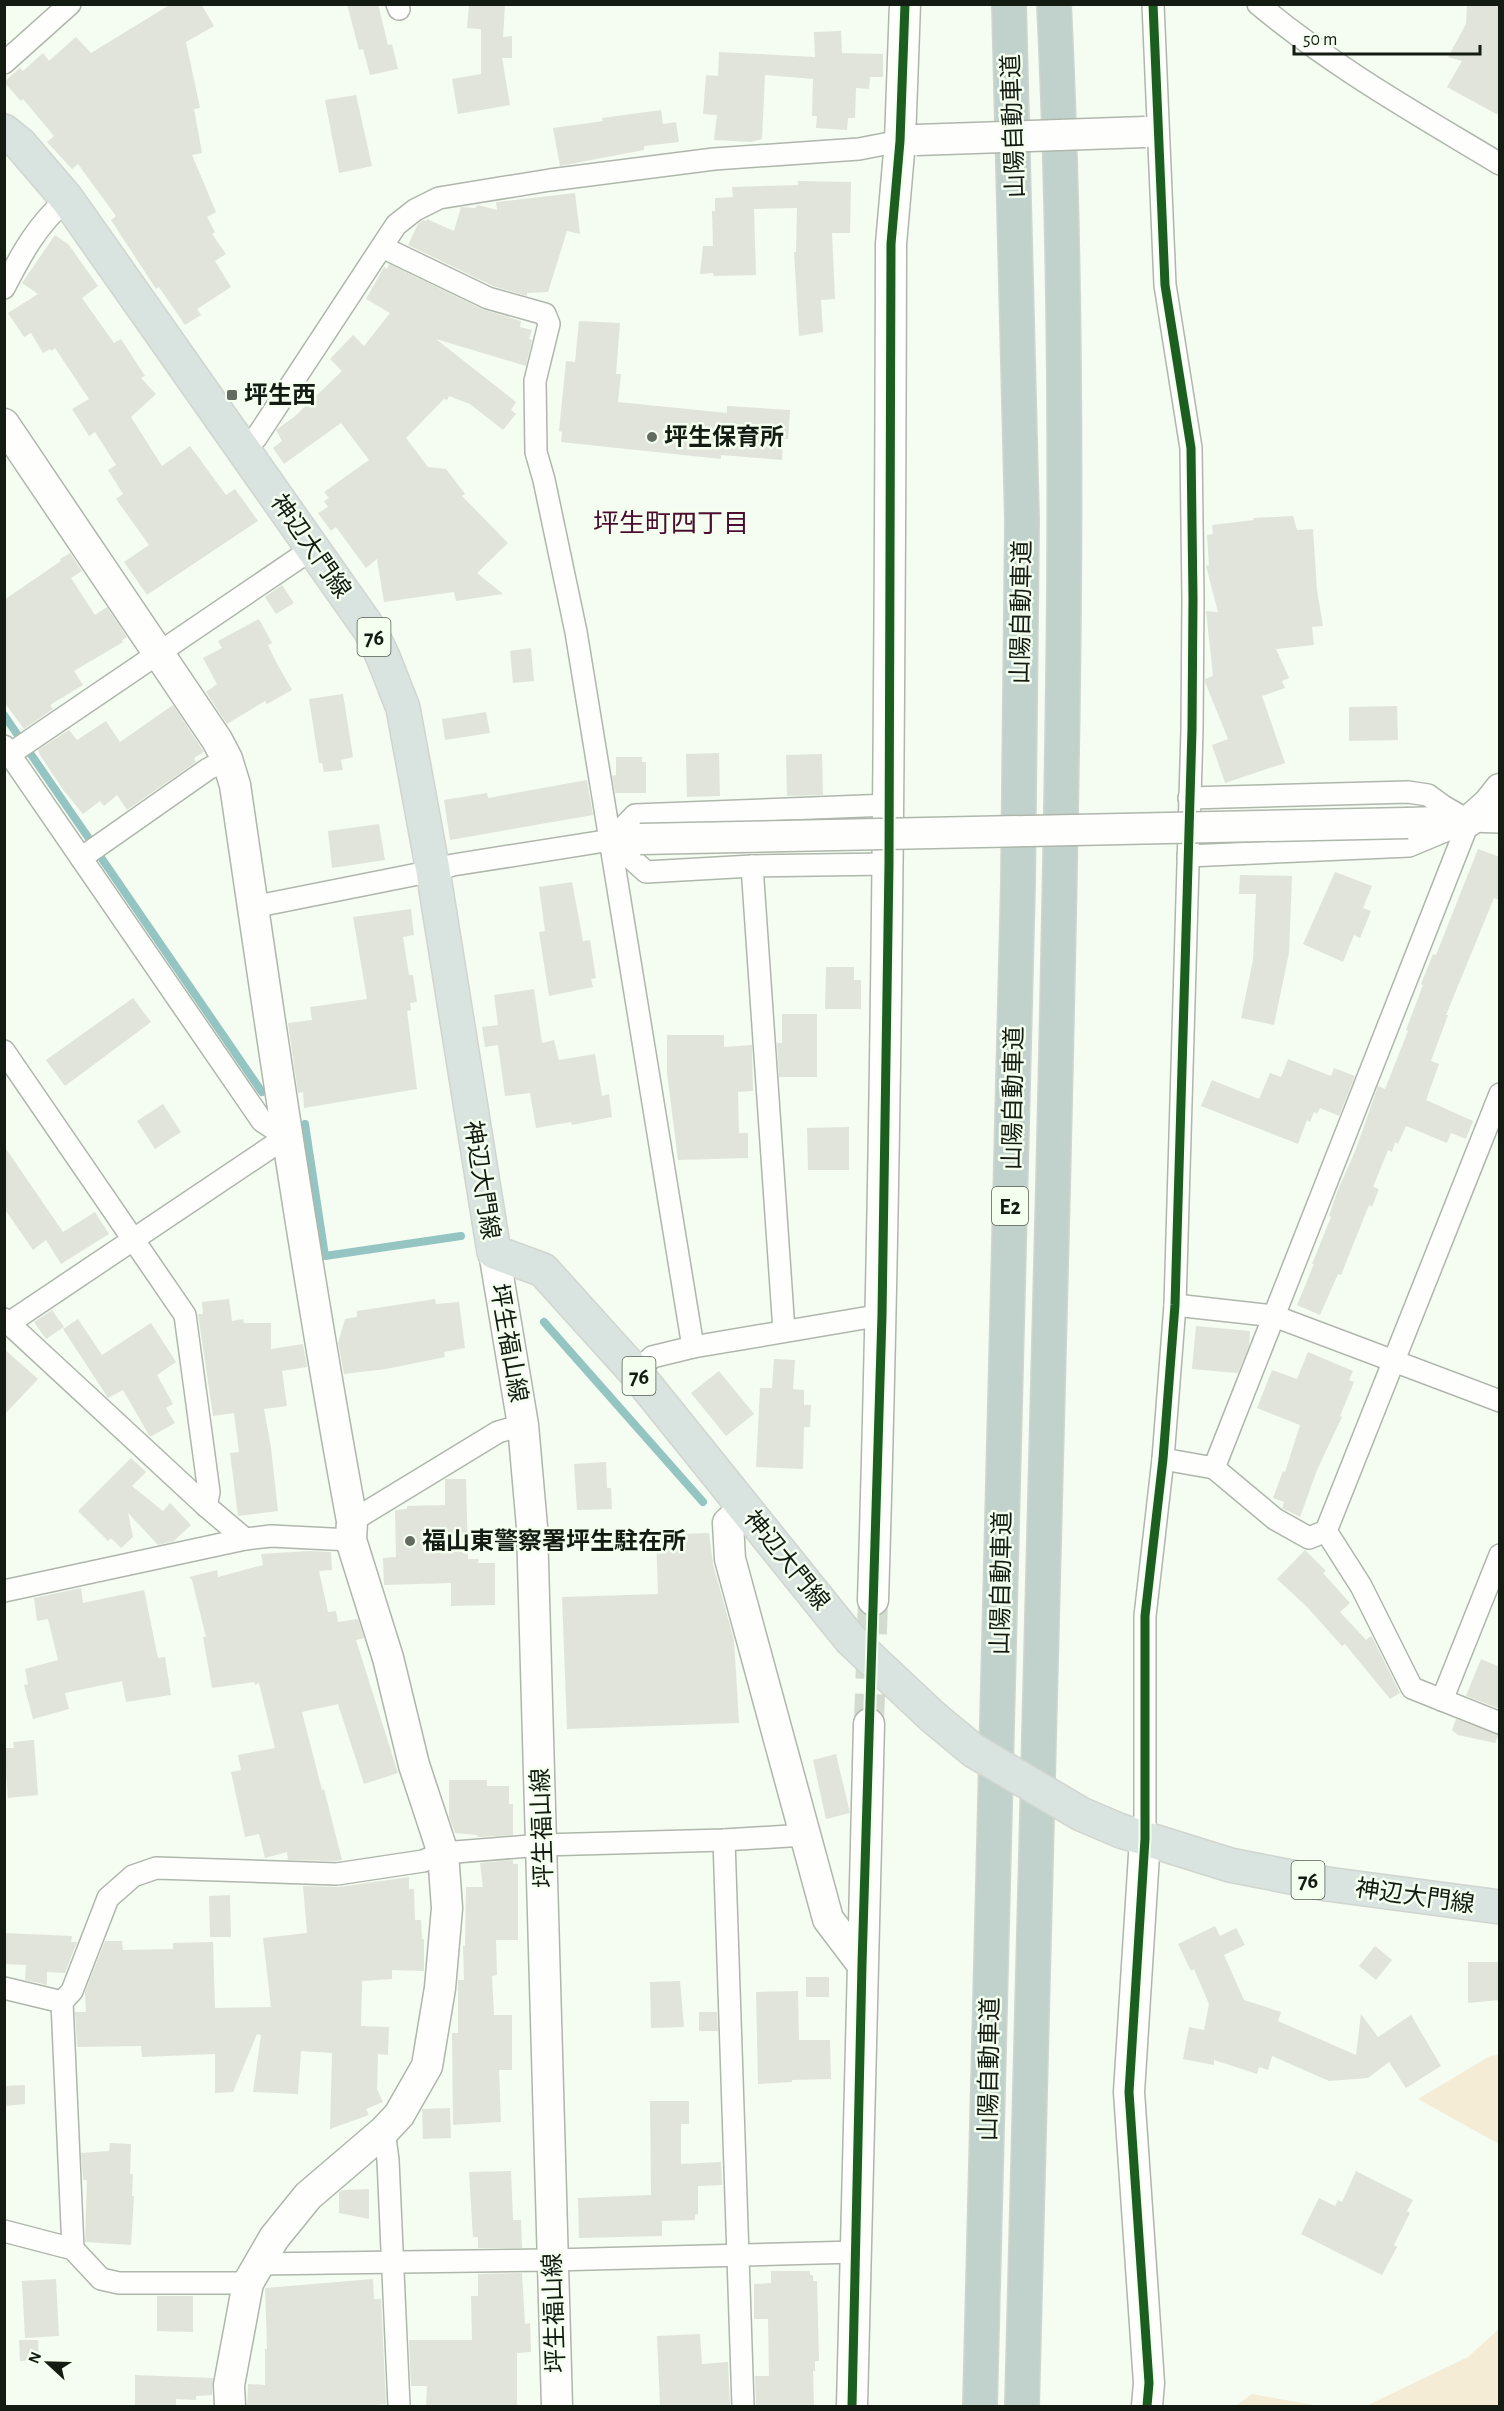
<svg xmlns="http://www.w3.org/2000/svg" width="1504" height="2411" viewBox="0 0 1504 2411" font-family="'Alegreya Sans','Noto Sans JP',sans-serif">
  <rect width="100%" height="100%" fill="#f5fcf2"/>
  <g fill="#f5ecd5">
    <path d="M1499,2055v89l-81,-45 72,-43z"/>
    <path d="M1499,2329v77h-133l102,-49z"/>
    <path d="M1252,2394l67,12 -82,-1z"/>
  </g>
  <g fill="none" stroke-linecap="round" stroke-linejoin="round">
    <g stroke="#94c5c2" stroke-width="8">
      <path d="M4,715l13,19"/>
      <path d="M30,753l60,87"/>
      <path d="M100,856l162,236"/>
      <path d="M305,1124l20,132 136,-20"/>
      <path d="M544,1322l159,180"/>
    </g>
  </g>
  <g fill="#e1e4da">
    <path d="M171,4h30l13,22 -28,16 14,66 -6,1 8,44 -10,2 24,57 -9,5 8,15 -3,2 14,20 -11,7 16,26 -34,22 4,6 -16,10 -26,-38 -3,2 -45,-69 5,-4 -38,-52 -6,5 -25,-27 7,-6 -31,-37 -2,2 -17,-19 16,-14 3,3 20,-18 6,8 27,-24 15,16z"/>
    <path d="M347,4h31l10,41 4,-1 6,25 -28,6 -7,-26 -4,1z"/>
    <path d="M469,4h36l-2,33 9,-1v22h-10l8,47 -52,9 -6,-35 29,-5v-45l-14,-1z"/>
    <path d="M1467,4h33v112l-53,-29 15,-26 -14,-4 18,-33z"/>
    <path d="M841,31l1,22 41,1v23h-13l-1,12 -13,-1 -1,30h-7l-1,12 -31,-2 1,-12h-5l1,-37 -48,-4 -3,64 -11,3 -37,-2 3,-25 -14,-1 3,-39 12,1 1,-24 96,5 -1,-25z"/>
    <path d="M356,95l16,71 -33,7 -14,-73z"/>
    <path d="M661,110l2,14 13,-2 3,20 -35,4v4l-84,16 -7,-38 50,-7 -1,-3z"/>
    <path d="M798,181l53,1 -1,51h-18l3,66 -14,1 2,32 -24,4 -5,-84h2l1,-44 -43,1 2,66 -42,1 -1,-3 -13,1 3,-28h10l-1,-35h3v-13l18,-1 -1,-10 66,-2z"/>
    <path d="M575,193l5,41 -13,-3 -19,61 -21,1v3l-34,-10 -85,-41 10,-21 5,-4 3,1 1,-2 27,12 7,-24 14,1 3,-3 19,5 -1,-8z"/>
    <path d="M55,235l14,10 29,41 -16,12 32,45 7,-4 24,37 -4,2 15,16 -25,23 31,49 28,-20 36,49 9,-6 23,32 -111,74 -23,-33 25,-17 -33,-46 7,-5 -15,-24 8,-5 -21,-33 -6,4 -17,-27 17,-10 -34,-51 -4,3 -1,-2 -7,4 -12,-20 -7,4 -16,-24 30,-19 -16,-11z"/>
    <path d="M389,264l93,45 39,12 -1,6 12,3 -3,9 3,1 -6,26 -90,-27 80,63 -5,8 5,4 -13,16 -33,-26 -21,-8 -2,4 -3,-1 -38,39 22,29 18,2 19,25 -3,2 46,47 -31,30 26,21 -47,7 -2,-9 -70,10 -7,-43 -11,9 -30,-41 -5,4 -13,-18 10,-6 -4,-6 5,-3 -5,-6 45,-32 -28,-37 -57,41 -11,-16 9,-7 -6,-11 18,-13 48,-46 -12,-12 23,-24 11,11 26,-33 -24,-14 18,-32 3,2z"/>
    <path d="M579,321l41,2 -4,51h5l-3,28 109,11v-7l63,4 -2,29h-5l-1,21 -61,-5v4l-160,-17 1,-10 -3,-1 7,-70 9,1z"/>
    <path d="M1293,516l4,14 16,-1 4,61 6,36 -11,1 2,18 -38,4 13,29 -7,3 3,7 -23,8 23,67 -60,20 -13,-38 16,-6 -23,-57v-3l8,-3 -7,-65 12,1 -12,-46 3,-1 -2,-30 6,-1 -1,-9 42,-5 -1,-2z"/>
    <path d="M70,553l12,18 -11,7 24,37 12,-8 20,30 -5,3 1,2 -49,29 9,14 -33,20 3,4 -29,20 -20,-27v-102l57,-39 -1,-2z"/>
    <path d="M282,585l12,18 -18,11 -11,-17z"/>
    <path d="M259,619l13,24 -4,2 7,15 17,30 -25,14 -2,-3 -38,23 -21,-32 11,-8 -14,-26 19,-10 -4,-7z"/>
    <path d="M531,648l3,33 -21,2 -3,-32z"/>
    <path d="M343,694l10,63 -12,3 2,10 -19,2 -2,-9h-3l-10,-64z"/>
    <path d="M173,705l31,47 -10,6 2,4 -69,48 -10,-15 -13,11 -4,-5 -17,13 -19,-23 -24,-36 -2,-5 31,-20 8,10 29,-19 14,21z"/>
    <path d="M1397,706l1,34 -49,1v-34z"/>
    <path d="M486,712l4,21 -45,7 -3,-21z"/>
    <path d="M719,753l1,43 -33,1 -1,-43z"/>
    <path d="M822,754l1,41 -36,1 -1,-41z"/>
    <path d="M616,757h26v5h4v31h-31l-3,-17 4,-1z"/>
    <path d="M587,780l6,35 -143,25 -6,-40 43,-7 1,5z"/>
    <path d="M379,824l6,36 -53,8 -4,-37z"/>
    <path d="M1478,849l22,8v43l-6,-2 -48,117h2l-17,46 8,3 -13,36 47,21 -7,18 -15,-6 -4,10 -41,-17 -8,18 -3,-2 -3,10 -4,-2 -15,37 6,2 -7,18 -3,-2 -28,70 -3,-1 -18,41 -23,-10 17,-41h-2l19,-47 -2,-1 8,-24 19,-43 22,-63 7,3 23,-58 -2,-1 17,-45 -2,-1 12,-30 3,1z"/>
    <path d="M1335,872l37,14 -9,22 8,3 -11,27 -6,-3 -11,27 -40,-18z"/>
    <path d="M1240,875l52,1 -3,77 -15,72 -33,-7 12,-58 3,-66h-17z"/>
    <path d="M572,882l11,59 7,-1 6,38 -5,1 2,8 -44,9 -10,-64 6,-1 -6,-44z"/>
    <path d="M411,909l3,26 -11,2 6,38h4l4,27 -7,1 1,7 -4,1 10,78 -113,19 -1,-16 -5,1 -10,-70 24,-3 -2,-13 57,-8 -14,-82z"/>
    <path d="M826,967h28v13h7v29h-36z"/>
    <path d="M534,989l8,54 12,-3 5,20 36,-6 7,42 7,-2 3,23 -40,8 -1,-3 -35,6 -6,-35 -25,3 -7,-51 -13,2 -3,-20 16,-2 -4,-30z"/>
    <path d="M133,998l18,24 -86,64 -19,-26z"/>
    <path d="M782,1014h35v63h-38l-2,-34h5z"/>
    <path d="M667,1035h57v12l28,-2 1,46 -15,1 1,41h9v25l-70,2 -11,-87z"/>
    <path d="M1288,1059l43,17 3,-8 21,8 -16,40 -19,-8 -3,6 -3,-2 -4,10 -3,-2 -9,24 -97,-38 11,-26 47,19 11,-26 11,4z"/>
    <path d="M163,1104l18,28 -26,17 -18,-28z"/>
    <path d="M849,1127v43h-41l-1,-42z"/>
    <path d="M4,1146l59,86 32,-20 14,22 -48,30 -15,-24 -13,10 -29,-42z"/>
    <path d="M229,1299l3,22 11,-2 1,4h27v26l32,-5 4,23 -25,4 5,35 -23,3 7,39 7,63 -40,5 -8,-63 9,-1 -5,-39 -21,3 -15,-102h5l-1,-12z"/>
    <path d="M435,1299l1,5 23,-2 6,46 -21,4 1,5 -59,12 -42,5 -6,-31 7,-24 12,-2v-6z"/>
    <path d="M52,1310l12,17 -18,12 -12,-17z"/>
    <path d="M78,1319l24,36 49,-32 25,39 -19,13 16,29 -7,4 9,15 -25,14 -27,-47 -15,8 -45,-69z"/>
    <path d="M1196,1326l54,5 -1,15 -11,27 -46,-4z"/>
    <path d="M4,1349l34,30 -34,36z"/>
    <path d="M1308,1352l45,19 -4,9 5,2 -14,34 2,1 -25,53 -17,47 -18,-9 2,-6 -11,-4 10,-27 2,1 15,-47 -43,-17 15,-38 25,9z"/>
    <path d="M774,1359l21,1 -2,29 11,1v15h7l-1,22h-6l-1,42 -47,-2 4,-79h12z"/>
    <path d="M719,1371l35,43 -28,22 -35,-43z"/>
    <path d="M131,1458l15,14 -14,14 31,25 7,-8 21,22 -17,16 -16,4 -30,-32 5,24 -12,11 -10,-10 -3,3 -30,-30z"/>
    <path d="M606,1462l1,26h4l1,21 -35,1 -3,-46z"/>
    <path d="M445,1479h21l2,80h11l-1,4h17v42l-44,1v-23l-67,2 -1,-27 13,-1 -1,-47 12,-1v-3l38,-1z"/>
    <path d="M709,1533l4,31 21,76 5,83 -172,6 -5,-132 96,-3 -2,-59z"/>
    <path d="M1305,1550l21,21 -3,2 27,30 -10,9 26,28 5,-4 2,3 27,54 -10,6 -45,-55 -3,2 -35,-39 -30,-28z"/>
    <path d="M309,1551l22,1 1,18 -13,1 9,41 8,-1 2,11 20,-3 6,19 -8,2 42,133 -34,11 -26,-80 -36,8 20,78 2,-1 18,71 -6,1 -48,-1 -1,-8 -22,6 -6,-24 -14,3 -14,-65 10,-2 -3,-15 37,-7 -16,-65 -4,2 -1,-3 -42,6 -9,-51h3l-14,-57 -3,-3 28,-7 1,7 45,-12 -2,-11z"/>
    <path d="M81,1588l2,15 61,-13 14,68 7,-1 6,38 -45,7 -4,-21 -57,12 4,16 -36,10 -9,-34 4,-1 -3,-15 33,-9 -10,-41 -11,2 -3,-23z"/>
    <path d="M1481,1659l19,8v42l-34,-13z"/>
    <path d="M1456,1719l43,16 -4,8 -37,-8 -6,-5z"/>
    <path d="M34,1740l4,55 -30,3 -4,-50h10l-1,-6z"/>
    <path d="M836,1754l14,59 -24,6 -13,-59z"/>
    <path d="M449,1780h38v6h22v18h4v31l-35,2 -1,-2 -22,-2 -6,-16z"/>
    <path d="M513,1860v4h5v76h-22l1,35 -5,1 2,39h18v55h-13l2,52 -48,3 -1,-92h6v-53h6l-1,-34h2l1,-59h17l-3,-24z"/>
    <path d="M409,1877v12h5l1,31h6l1,19h2v32l-32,-1v9l-30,2 -1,45 28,1 -1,28 -10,-1 -1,35 6,13 -17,7 3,6 -39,14 2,-76 -31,-2 -3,43 -45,-2 8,-57 -4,-1 -24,58 -18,1v-39l-73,3 -1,-11 -64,1 -2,-35h11l-1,-20 20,-51h17l1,9 50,-1v-6l40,-1 2,66 56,-1 -8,-69 44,-5 -4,-47 36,1z"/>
    <path d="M230,1895l1,42h-21l-1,-41z"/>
    <path d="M1215,1926l5,10 16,-8 9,17 -21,10 20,45 37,12 -3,9 78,34 5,-41 17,23 33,-22 30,51 -35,22 -17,-26 -21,16 -39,3 -57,-25 -4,14 -9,-3 -2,7 -43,-14v5l-31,-6 6,-32 15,3 5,-26 -15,-35 -3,2 -13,-27z"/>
    <path d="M4,1933l68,3 -1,6h6l-12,31 -18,-1v13l-22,-5 1,-15 -22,-1z"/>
    <path d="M1375,1946l17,14 -16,20 -17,-14z"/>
    <path d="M1468,1962h32v38l-32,3z"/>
    <rect x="806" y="1977" width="23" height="20"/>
    <path d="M680,1981l4,46 -33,1 -1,-46z"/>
    <path d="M798,1991l1,49h31l1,39 -39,1v2l-34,2 -2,-92z"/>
    <path d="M699,2012h18l1,19h-19z"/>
    <path d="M25,2085v19l-21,2v-20z"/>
    <path d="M650,2101h39v23h-8v40l40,-2 1,23 -24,1v28l-3,1v5l-33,1v15l-83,2 -1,-40 73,-3z"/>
    <path d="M450,2108l1,30 -28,1 -1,-30z"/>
    <path d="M110,2143l21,1 -1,30h3l-1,22h2l-3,49 -46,-3 2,-62h-4l-2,-27 28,-2z"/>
    <path d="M511,2171l2,49h8l1,28h-44v-11h-5l-4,-65z"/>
    <path d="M1356,2171l57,29 -6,11 3,2 -16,32 3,2 -15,28 -81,-41 18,-36 16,8 3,-6 4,2z"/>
    <path d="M369,2189v30l-30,-6v-20l3,-3z"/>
    <path d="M771,2271h39v4h3v6h4l2,80h-4v10h-2l1,35h-58l-1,-30h14l-1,-57h-14v-35l17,-1z"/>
    <path d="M522,2273l3,51 5,-1 1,29 -14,1v53h-91l1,-20h-16l-2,-46h63l-1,-44h7v-22z"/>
    <path d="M56,2279l3,57 -34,2 -3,-57z"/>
    <path d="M373,2279l1,20h7l5,105 -22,2h-117l1,-22 17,1v-36h2l-2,-61z"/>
    <path d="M157,2296h36v36l-36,-1z"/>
    <path d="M700,2334l2,30 26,-2 2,44h-70l-3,-70z"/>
    <path d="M19,2340h19l1,20 -19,1z"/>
    <path d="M135,2375l78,3 -1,17 -16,1v4l-20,-1v7h-41z"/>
  </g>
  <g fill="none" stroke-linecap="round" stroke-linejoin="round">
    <path stroke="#d3dad0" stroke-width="30" stroke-dasharray="30 15" stroke-linecap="butt" d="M869,1724l4,-124"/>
    <defs>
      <g id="street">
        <path d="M397,4l2,5"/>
        <path d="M1258,4c74,62 159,110 242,160"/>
        <path d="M4,63l66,-59"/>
        <path d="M382,247l106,51 57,16 4,10 -14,57 1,71 8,28 32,152 117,715"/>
        <path d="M4,288c18,-35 33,-63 63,-89"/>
        <path d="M244,448l12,-10 140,-213 19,-15 24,-12 111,-18 164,-21 145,-10 41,-8"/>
        <path d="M4,746l258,375 24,16 -277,186"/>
        <path d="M4,758l308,-209"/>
        <path d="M611,840l35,32 106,-6 137,-2"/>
        <path d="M1188,856l221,-10 60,-25 31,1"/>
        <path d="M81,858l127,-89 19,-10"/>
        <path d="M752,866l32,465"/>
        <path d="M253,907l180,-36 20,-6 158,-25 24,-25 254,-10"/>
        <path d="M4,1051l181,264 24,177 -3,14"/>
        <path d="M1500,1094l-174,437 35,55 51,102 88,35"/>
        <path d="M1175,1305l99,11 226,85"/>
        <path d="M4,1319l202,187 39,33 26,-3 80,4"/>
        <path d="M636,1373l16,-16 41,-10 189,-32"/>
        <path d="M1163,1459l51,9 255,-647 -26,-15 -15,-11 -20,-3 -219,6"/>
        <path d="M1214,1468l61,51 34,19 17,-7"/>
        <path d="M352,1521l146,-89 25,-7"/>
        <path d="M4,1591l241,-52"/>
        <path d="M1442,1700l58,-145"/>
        <path d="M1145,1839v-223l18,-157 12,-154 17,-575 1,-132 -2,-150 -26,-163 -12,-281"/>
        <path d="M724,1840l19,566"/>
        <path d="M4,1988l58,14"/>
        <path d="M384,2131l4,29 11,246"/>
        <path d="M4,2231l69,18 28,30 18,4h129"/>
        <path d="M73,2249l-11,-247 10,-11 36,-93 25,-22 23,-8 181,6 86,-13 20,-8 99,-8 182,-5 81,-5"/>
        <path d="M258,2264l295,-4 302,-8"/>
      </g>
      <g id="secondary">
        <path d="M4,424l213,316 10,19 8,26c36,246 72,492 117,736l-1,19 37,118 26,107 29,88 4,55 -7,80 -13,78 -28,49 -15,16 -76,65 -34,42 -26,45 -19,102 1,21"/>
        <path d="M1408,823l61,-2 20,-18 11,-14"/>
        <path d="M611,840l29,-1"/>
        <path d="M494,1252l29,173 9,102 25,879"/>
        <path d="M744,1508l-16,15 2,36 98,360 34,45"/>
        <path d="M873,1600c14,-452 17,-904 18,-1356l9,-103 5,-137"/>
        <path d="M1145,1839l-16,253 20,291 -2,23"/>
        <path d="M852,2406l17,-682"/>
      </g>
      <g id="primary">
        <path d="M4,131l16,13 47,55 303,431 13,27 20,51 30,163 61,381 49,18 93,103 215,267 82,77"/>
        <path d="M1121,1831l109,34 97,19 173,23"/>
      </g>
      <g id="highway">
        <path d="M980,2406l38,-1523 4,-363 -13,-516"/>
        <path d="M1022,2406c10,-406 21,-812 31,-1219 9,-394 20,-789 1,-1183"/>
      </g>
    </defs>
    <use href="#street" stroke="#afb6ac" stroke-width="24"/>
    <use href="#secondary" stroke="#afb6ac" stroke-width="33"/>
    <use href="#primary" stroke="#d1d5cf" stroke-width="36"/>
    <use href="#highway" stroke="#d1d5cf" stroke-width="36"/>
    <use href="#street" stroke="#fefffd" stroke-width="21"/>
    <use href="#secondary" stroke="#fefffd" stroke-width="30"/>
    <use href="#primary" stroke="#d9e3df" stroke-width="33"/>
    <use href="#highway" stroke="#c0d2cb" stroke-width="33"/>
    <defs>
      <g id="secondary-bridge">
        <path d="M916,140l229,-8"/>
        <path d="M640,839l768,-16"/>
      </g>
      <path id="primary-bridge" d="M933,1717l41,34 107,63 40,17"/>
    </defs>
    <use href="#secondary-bridge" stroke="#afb6ac" stroke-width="33" stroke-linecap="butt"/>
    <use href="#primary-bridge" stroke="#d1d5cf" stroke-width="36" stroke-linecap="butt"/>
    <use href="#secondary-bridge" stroke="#fefffd" stroke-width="30"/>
    <use href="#primary-bridge" stroke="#d9e3df" stroke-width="33"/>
    <defs>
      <g id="cycleway">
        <path d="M852,2406l10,-442 20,-649 7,-451 2,-620 9,-103 5,-137"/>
        <path d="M1147,2406l2,-23 -20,-291 16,-253v-223l18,-157 12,-154 17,-575 1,-132 -2,-150 -26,-163 -12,-281"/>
      </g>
    </defs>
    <use href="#cycleway" stroke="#f4ffef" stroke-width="13"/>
    <use href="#cycleway" stroke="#1b5e20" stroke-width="9"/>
  </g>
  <g fill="#636a60" stroke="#f4ffef" stroke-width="2">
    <rect x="226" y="389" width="12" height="12" rx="3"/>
    <circle cx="652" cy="437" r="6"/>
    <circle cx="410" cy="1541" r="6"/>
  </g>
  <g text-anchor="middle" stroke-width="5" stroke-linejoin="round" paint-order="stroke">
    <g fill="#f4ffef" stroke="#575f54" stroke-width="1.5">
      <rect x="357.5" y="618" width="33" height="38" rx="4.5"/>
      <rect x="992" y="1187" width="36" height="38" rx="4.5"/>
      <rect x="622.5" y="1357" width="33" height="38" rx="4.5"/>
      <rect x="1291.5" y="1861" width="33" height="38" rx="4.5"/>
    </g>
    <g font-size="22" font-weight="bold" fill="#141b12">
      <text x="374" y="645">76</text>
      <text x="1010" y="1214">E2</text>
      <text x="639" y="1384">76</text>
      <text x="1308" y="1888">76</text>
    </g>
    <g font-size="24" fill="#141b12" stroke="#f4ffef">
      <text transform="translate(1013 126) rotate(-92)" y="8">山陽自動車道</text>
      <text transform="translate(311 546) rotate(55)" y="8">神辺大門線</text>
      <text transform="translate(1021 612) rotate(-89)" y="8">山陽自動車道</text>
      <text transform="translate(1013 1098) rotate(-89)" y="8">山陽自動車道</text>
      <text transform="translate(482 1180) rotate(81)" y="8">神辺大門線</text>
      <text transform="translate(509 1343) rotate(80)" y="8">坪生福山線</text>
      <text transform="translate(787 1560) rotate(51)" y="8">神辺大門線</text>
      <text transform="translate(1001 1583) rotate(-89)" y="8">山陽自動車道</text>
      <text transform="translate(542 1828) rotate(-92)" y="8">坪生福山線</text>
      <text transform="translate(1415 1896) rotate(8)" y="8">神辺大門線</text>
      <text transform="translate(989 2069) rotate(-89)" y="8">山陽自動車道</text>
      <text transform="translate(554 2313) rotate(-92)" y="8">坪生福山線</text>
    </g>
    <g font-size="24" font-weight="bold" fill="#141b12" stroke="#f4ffef" text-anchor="start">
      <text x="244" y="403">坪生西</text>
      <text x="664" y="445">坪生保育所</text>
      <text x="422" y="1549">福山東警察署坪生駐在所</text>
    </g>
    <g font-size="26" fill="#4b0c2f" stroke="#f4ffef">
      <text x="671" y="532">坪生町四丁目</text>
    </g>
  </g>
  <rect width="1504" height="2411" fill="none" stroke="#141b12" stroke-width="12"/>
  <g transform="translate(48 2363) rotate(292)" stroke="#f4ffef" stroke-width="4.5" paint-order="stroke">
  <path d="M0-4.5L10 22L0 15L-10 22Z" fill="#141b12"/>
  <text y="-9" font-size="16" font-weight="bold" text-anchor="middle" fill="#141b12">N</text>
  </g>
  <path d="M1294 45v9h186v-9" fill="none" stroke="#141b12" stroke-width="3"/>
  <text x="1303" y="45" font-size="18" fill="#141b12" stroke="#f4ffef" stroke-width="4.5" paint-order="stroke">50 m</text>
</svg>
